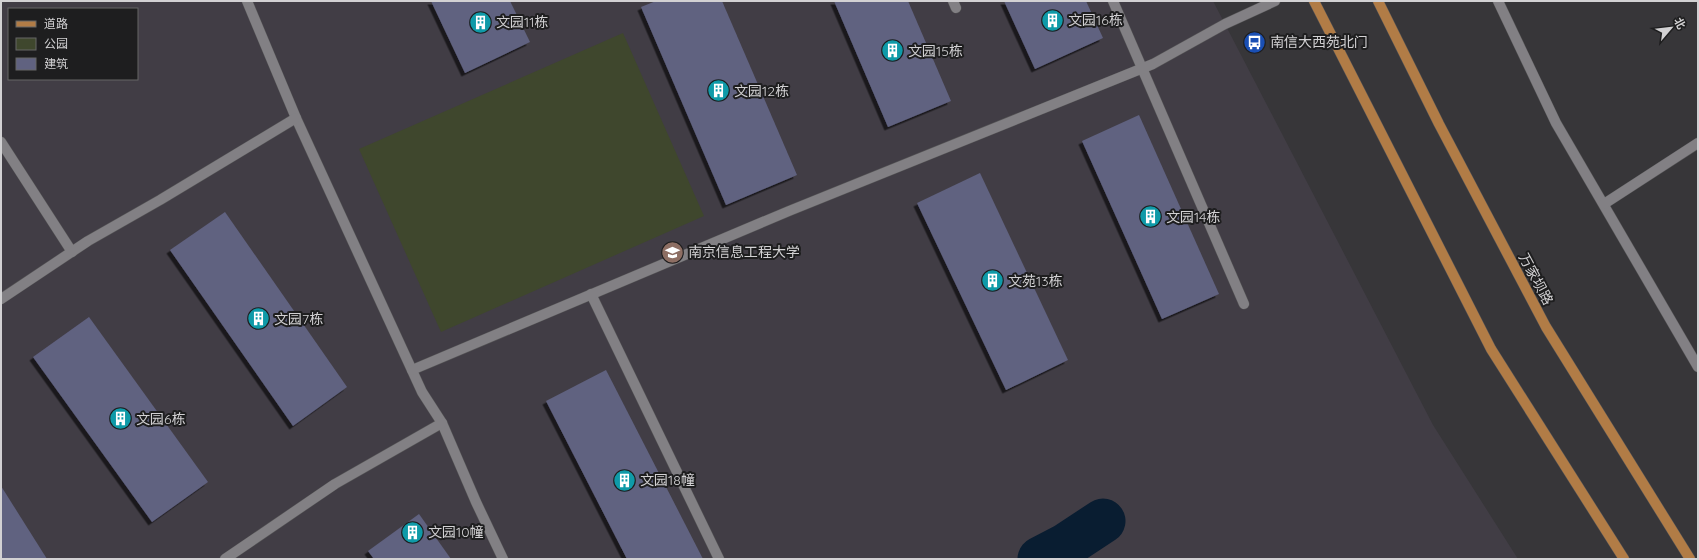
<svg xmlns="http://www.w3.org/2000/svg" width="1699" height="560" viewBox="0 0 1699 560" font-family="Quicksand,'Noto Sans SC',sans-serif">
  <defs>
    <filter id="shadow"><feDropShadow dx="-3.5" dy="3.5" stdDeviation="0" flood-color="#0009"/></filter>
  </defs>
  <rect width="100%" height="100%" fill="#373639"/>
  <path fill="#413d45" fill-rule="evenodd" d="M1,1h1212l220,424 85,134h-1517zM9,9h128v70h-128z"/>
  <path fill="#3f472d" d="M623,33l81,183 -263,116 -82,-183z"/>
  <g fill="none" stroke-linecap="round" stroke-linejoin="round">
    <path stroke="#091d31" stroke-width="45" d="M1040,559l25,-13 38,-25"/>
  </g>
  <g fill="#606280" filter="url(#shadow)">
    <path d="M431,1h79l20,41 -65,31z"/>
    <path d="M656,1h66l75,174 -71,30 -85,-198z"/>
    <path d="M834,1h74l43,100 -63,26z"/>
    <path d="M1004,1h82l17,37 -68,31z"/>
    <path d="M1139,115l80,179 -57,25 -80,-178z"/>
    <path d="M980,173l88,187 -62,30 -89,-187z"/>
    <path d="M225,212l122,175 -54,39 -123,-176z"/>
    <path d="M89,317l119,165 -56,40 -119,-165z"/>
    <path d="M606,370l97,189h-76l-81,-158z"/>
    <path d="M1,486l46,73h-46z"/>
    <path d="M419,514l32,45h-77l-6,-8z"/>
  </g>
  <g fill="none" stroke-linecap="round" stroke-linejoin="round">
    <defs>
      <g id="minor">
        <path d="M247,1l49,117 126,274 20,31 34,79 27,57"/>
        <path d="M953,1l3,7"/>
        <path d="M1113,1l131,303"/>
        <path d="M1498,1l58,122 142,244"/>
        <path d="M1,142l71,110"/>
        <path d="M1604,204l94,-61"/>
        <path d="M591,294l128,265"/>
        <path d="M1,299l87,-58 72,-41 136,-82"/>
        <path d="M412,370l377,-159 364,-147 72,-40 50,-23"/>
        <path d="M225,559l110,-75 107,-61"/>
      </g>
      <g id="major">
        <path d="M1314,1l177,348 133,210"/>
        <path d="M1378,1l61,123 107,203 144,232"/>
      </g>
    </defs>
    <use href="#minor" stroke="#555456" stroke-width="11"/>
    <use href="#major" stroke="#555456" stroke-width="11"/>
    <use href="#minor" stroke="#828084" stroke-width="10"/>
    <use href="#major" stroke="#b17c46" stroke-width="10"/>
  </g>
  <defs>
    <symbol id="building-disc" viewBox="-11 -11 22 22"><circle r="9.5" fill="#0f9aa8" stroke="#1e1e1f"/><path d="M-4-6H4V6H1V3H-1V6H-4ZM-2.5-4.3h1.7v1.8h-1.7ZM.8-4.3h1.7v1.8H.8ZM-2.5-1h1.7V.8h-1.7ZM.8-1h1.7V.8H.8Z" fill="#fff"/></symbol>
    <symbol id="bus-disc" viewBox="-11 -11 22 22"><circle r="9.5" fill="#1a4fb4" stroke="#1e1e1f"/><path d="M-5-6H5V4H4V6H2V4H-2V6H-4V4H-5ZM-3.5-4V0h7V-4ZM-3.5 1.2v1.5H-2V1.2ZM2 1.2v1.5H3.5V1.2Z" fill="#fff"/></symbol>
    <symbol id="university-disc" viewBox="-11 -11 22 22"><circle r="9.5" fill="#8d6e63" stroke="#1e1e1f"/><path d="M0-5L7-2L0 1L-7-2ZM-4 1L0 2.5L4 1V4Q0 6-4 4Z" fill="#fff"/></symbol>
  </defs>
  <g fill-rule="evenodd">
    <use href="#building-disc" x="1040" y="8" width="25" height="25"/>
    <use href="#building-disc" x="468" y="10" width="25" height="25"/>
    <use href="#bus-disc" x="1242" y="30" width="25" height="25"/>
    <use href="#building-disc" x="880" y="38" width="25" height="25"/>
    <use href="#building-disc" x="706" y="78" width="25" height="25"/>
    <use href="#building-disc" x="1138" y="204" width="25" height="25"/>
    <use href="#university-disc" x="660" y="240" width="25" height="25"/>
    <use href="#building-disc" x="980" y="268" width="25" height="25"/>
    <use href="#building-disc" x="246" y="306" width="25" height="25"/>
    <use href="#building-disc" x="108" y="406" width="25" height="25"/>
    <use href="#building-disc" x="612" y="468" width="25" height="25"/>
    <use href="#building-disc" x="400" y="520" width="25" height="25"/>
  </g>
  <g text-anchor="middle" stroke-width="4" stroke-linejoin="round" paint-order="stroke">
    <g font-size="14" fill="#d2d1d3" stroke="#1e1e1f" text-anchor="start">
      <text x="1068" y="25">文园16栋</text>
      <text x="496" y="27">文园11栋</text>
      <text x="1270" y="47">南信大西苑北门</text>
      <text x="908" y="56">文园15栋</text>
      <text x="734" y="96">文园12栋</text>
      <text x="1166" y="222">文园14栋</text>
      <text x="688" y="257">南京信息工程大学</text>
      <text x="1008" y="286">文苑13栋</text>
      <text x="274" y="324">文园7栋</text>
      <text x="136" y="424">文园6栋</text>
      <text x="640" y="485">文园18幢</text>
      <text x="428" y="537">文园10幢</text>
    </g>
    <g font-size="14" fill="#d2d1d3" stroke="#1e1e1f">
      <text transform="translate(1536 279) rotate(62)" y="5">万家坝路</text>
    </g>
  </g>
  <rect width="1699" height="560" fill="none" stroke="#d2d1d3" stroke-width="4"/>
  <rect x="8" y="8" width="130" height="72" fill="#1e1e1f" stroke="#666667"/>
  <rect x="16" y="21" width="20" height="6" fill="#b17c46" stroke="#666667"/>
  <text x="44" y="28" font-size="12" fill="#d2d1d3">道路</text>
  <rect x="16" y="38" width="20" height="12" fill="#3f472d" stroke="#666667"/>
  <text x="44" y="48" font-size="12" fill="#d2d1d3">公园</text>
  <rect x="16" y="58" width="20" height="12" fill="#606280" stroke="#666667"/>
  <text x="44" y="68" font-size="12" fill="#d2d1d3">建筑</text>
  <g transform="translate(1671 28) rotate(62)" stroke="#1e1e1f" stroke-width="3" paint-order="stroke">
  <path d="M0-3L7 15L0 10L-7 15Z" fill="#d2d1d3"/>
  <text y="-6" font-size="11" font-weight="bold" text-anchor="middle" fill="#d2d1d3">北</text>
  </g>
</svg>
